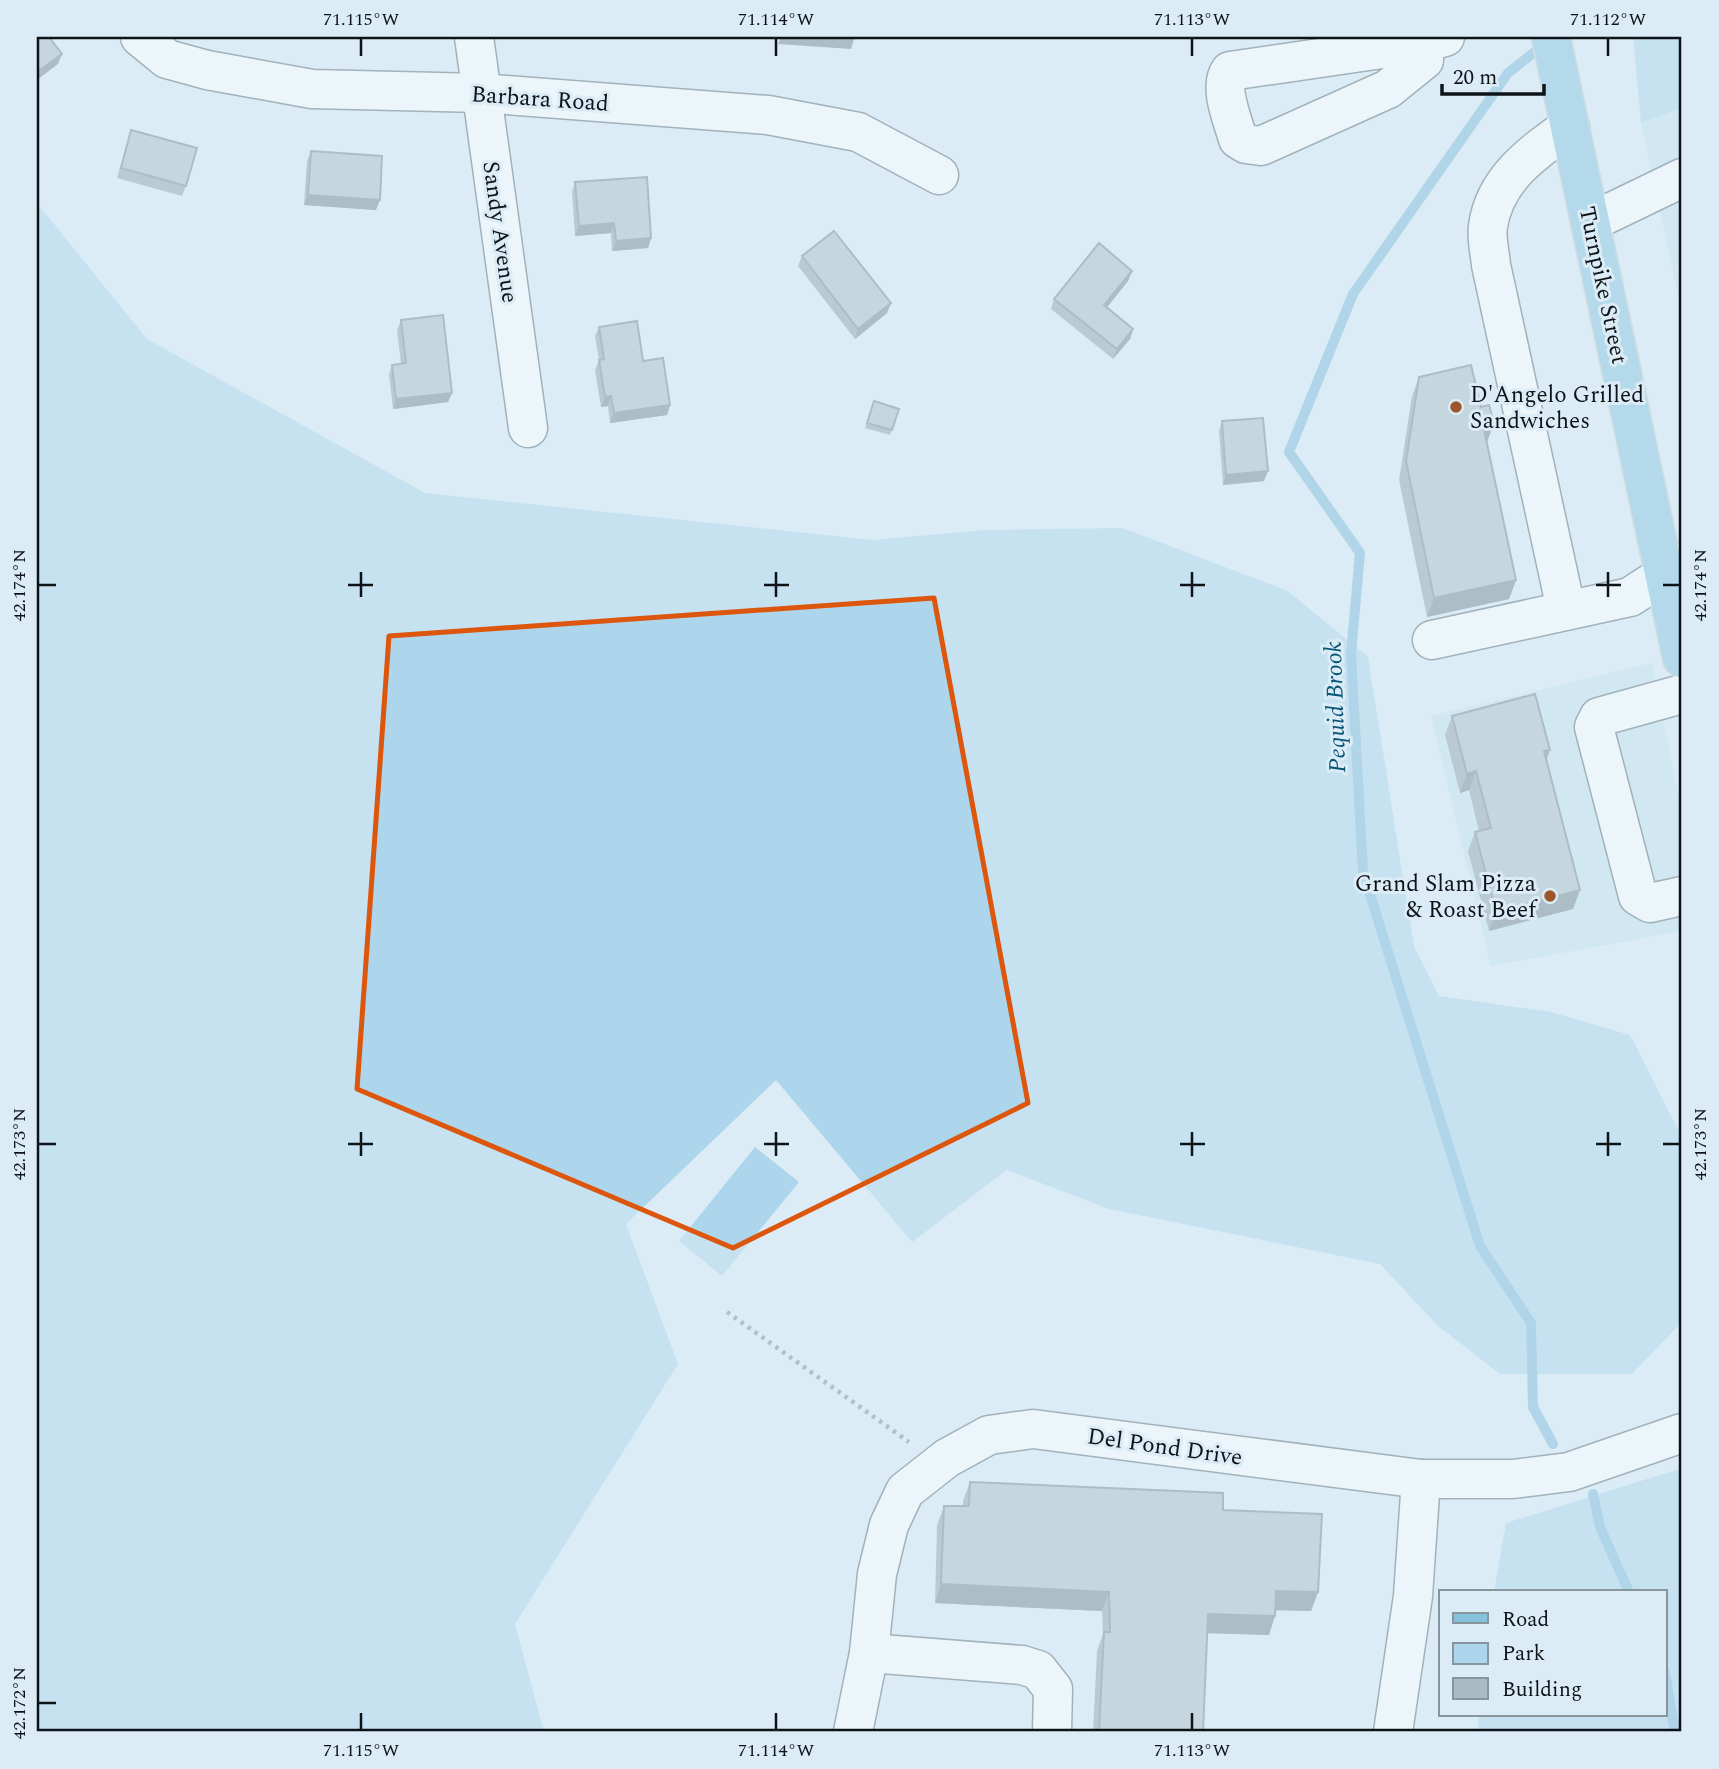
<svg xmlns="http://www.w3.org/2000/svg" width="1719" height="1769" viewBox="0 0 1719 1769" font-family="Spectral,serif">
  <rect width="100%" height="100%" fill="#dbecf6"/>
  <g fill="#c6dfeb">
    <path d="M1682,108v205l-41,-190z"/>
    <path d="M1652,663l30,149v119l-191,35 -60,-250z"/>
  </g>
  <g fill="#add5eb">
    <path d="M1633,37h49v71l-41,15z"/>
    <path d="M37,203l110,136 278,154 448,47 111,-10 139,-2 165,63 80,66 46,290 25,49 112,16 79,23 51,100v188l-49,51h-132l-63,-49 -57,-61 -271,-55 -102,-39 -95,72 -136,-162 -150,144 52,140 -163,260 29,108h-507z"/>
    <path d="M755,1147l44,35 -77,94 -43,-35z"/>
    <path d="M1682,1468v264h-205l2,-17h186v-123h-171l12,-69z"/>
  </g>
  <g fill="none" stroke-linecap="round" stroke-linejoin="round">
    <g stroke="#7eb9d8" stroke-width="10">
      <path d="M1546,43l-38,30 -155,221 -64,158 71,101 -9,101 12,218 117,374 51,77 2,84 20,37"/>
      <path d="M1593,1494l7,33 29,65"/>
      <path d="M1665,1672l10,60"/>
    </g>
    <defs>
      <g id="minor">
        <path d="M140,37l27,22 40,11 105,19 169,4 287,22 90,17 81,43"/>
        <path d="M474,37l54,391"/>
        <path d="M1423,43l1,17 -36,29 -127,57 -15,-2 -8,-5c-5,-18 -20,-52 -8,-68l193,-28 22,-6"/>
        <path d="M1591,222l91,-44"/>
        <path d="M1566,609l-75,-344c-1,-12 -5,-27 -3,-39 7,-48 46,-74 82,-100"/>
        <path d="M1432,640l198,-43 52,-34"/>
        <path d="M1682,694l-83,23 -5,10 44,169 12,7 32,-7"/>
        <path d="M869,1653l153,12 16,5 15,19 -1,43"/>
        <path d="M853,1732l16,-79 8,-79 12,-49 16,-34 42,-33 42,-23 44,-6 388,50h92l56,-7 113,-39"/>
        <path d="M1393,1732l20,-136 8,-117"/>
      </g>
      <path id="major" d="M1551,37l131,621"/>
    </defs>
    <use href="#minor" stroke="#5c6a73" stroke-width="41"/>
    <use href="#major" stroke="#cacbcc" stroke-width="41"/>
    <path stroke="#7e8a91" stroke-width="4.5" stroke-dasharray="3.5 5" stroke-linecap="butt" d="M727,1312l182,130"/>
    <use href="#minor" stroke="#fff" stroke-width="38"/>
    <use href="#major" stroke="#86c2de" stroke-width="38"/>
  </g>
  <g fill="#92a1a9">
    <path d="M131,130l55,56 -4,10 -65,-18z"/>
    <path d="M311,151l65,59 -72,-5 3,-44z"/>
    <path d="M575,182l76,56 -3,10 -36,3 -1,-18 -36,3 -3,-44z"/>
    <path d="M802,256l85,57 -32,26 -57,-73z"/>
    <path d="M1132,271l-4,10 -21,26 26,22 -3,10 -17,20 -62,-50 3,-10z"/>
    <path d="M401,320l51,73 -4,9 -55,7 -4,-35 3,-9 9,-1 -4,-34z"/>
    <path d="M599,327l44,34 27,44 -3,10 -57,8 -2,-17 -7,1 -6,-37 4,-10 -4,-24z"/>
    <path d="M1419,377l62,30 13,16 -7,19 29,138 -7,19 -82,18 -28,-137 13,-84z"/>
    <path d="M874,401l25,8 -9,26 -25,-7z"/>
    <path d="M1222,421l42,60 -41,4 -4,-54z"/>
    <path d="M1452,716l94,43 27,150 -84,22 -21,-80 7,-19 4,-1 -10,-41 -9,3 -15,-58z"/>
    <path d="M970,1482l253,28 95,82 -7,19 -35,-1 -7,25 -62,-2 -4,99h-110l4,-81 6,-17 -1,-23 -167,-8 2,-78 7,-19h19v-5z"/>
  </g>
  <g fill="#778389">
    <path d="M781,37h38l35,2 -3,10 -73,-5z"/>
    <path d="M62,54l-4,10 -21,16v-8z"/>
    <path d="M308,195l72,5 -4,10 -72,-5z"/>
    <path d="M614,223l-3,10 -36,3 4,-10z"/>
    <path d="M651,238l-3,10 -36,3 4,-10z"/>
    <path d="M1132,271l-4,10 -27,34 3,-10z"/>
    <path d="M891,303l-4,10 -32,26 3,-10z"/>
    <path d="M1133,329l-3,10 -17,20 4,-10z"/>
    <path d="M452,393l-4,9 -55,7 3,-10z"/>
    <path d="M611,396l-3,10 -7,1 4,-10z"/>
    <path d="M670,405l-3,10 -57,8 4,-10z"/>
    <path d="M1494,423l-7,19 -4,-17z"/>
    <path d="M1268,471l-4,10 -41,4 3,-10z"/>
    <path d="M1516,580l-7,19 -82,18 7,-19z"/>
    <path d="M1550,750l-7,19 1,-18z"/>
    <path d="M1476,771l-7,19 -9,3 7,-19z"/>
    <path d="M1580,890l-7,19 -84,22 7,-19z"/>
    <path d="M941,1584l168,8 -7,19 -167,-8z"/>
    <path d="M1276,1591l42,1 -7,19 -42,-1z"/>
    <path d="M1208,1614l67,2 -6,19 -68,-2z"/>
  </g>
  <g fill="#aabbc4" stroke="#778389" stroke-width="2">
    <path d="M37,37h12l13,17 -25,18z"/>
    <path d="M819,37h35v2z"/>
    <path d="M131,130l66,18 -11,38 -65,-18z"/>
    <path d="M311,151l71,5 -2,44 -72,-5z"/>
    <path d="M647,177l4,61 -35,3 -2,-18 -35,3 -4,-44z"/>
    <path d="M834,231l57,72 -33,26 -56,-73z"/>
    <path d="M1099,243l33,28 -28,34 29,24 -16,20 -63,-50z"/>
    <path d="M443,315l9,78 -56,6 -4,-34 14,-2 -5,-43z"/>
    <path d="M637,321l6,40 20,-3 7,47 -56,8 -3,-17 -6,1 -6,-37 5,-1 -5,-32z"/>
    <path d="M1471,365l10,42 8,-2 5,18 -11,2 33,155 -82,18 -28,-137 13,-84z"/>
    <path d="M874,401l25,8 -7,21 -25,-7z"/>
    <path d="M1263,418l5,53 -42,4 -4,-54z"/>
    <path d="M1535,694l15,56 -6,1 36,139 -84,22 -21,-80 16,-4 -15,-57 -9,3 -15,-58z"/>
    <path d="M970,1482l253,11v17l99,4 -4,78 -42,-1 -1,25 -67,-2 -5,118h-104l5,-100h6l-1,-40 -168,-8 3,-78h25z"/>
  </g>
  <path d="M0 0H1719V1769H0ZM934,598l94,505 -295,145 -376,-159 32,-453z" fill="#dbecf6" fill-opacity=".55" fill-rule="evenodd"/>
  <path fill="none" stroke="#dd560d" stroke-width="5" stroke-linejoin="round" d="M934,598l94,505 -295,145 -376,-159 32,-453z"/>
  <path fill="none" stroke="#0e1317" stroke-width="2.5" d="M361,38v18M776,38v18M1192,38v18M1608,38v18M361,572v25M776,572v25M1192,572v25M1608,572v25M38,585h18M348,585h25M764,585h25M1180,585h25M1596,585h25M1663,585h17M361,1132v24M776,1132v24M1192,1132v24M1608,1132v24M38,1144h18M348,1144h25M764,1144h25M1180,1144h25M1596,1144h25M1663,1144h17M38,1703h18M361,1713v17M776,1713v17M1192,1713v17"/>
  <g fill="#9b5729" stroke="#dbecf6" stroke-width="2.5">
    <circle cx="1456" cy="407" r="7"/>
    <circle cx="1550" cy="896" r="7"/>
  </g>
  <g text-anchor="middle" stroke-width="6" stroke-linejoin="round" paint-order="stroke">
    <g font-size="23" fill="#0e1317" stroke="#dbecf6">
      <text transform="translate(540 98) rotate(4)" y="8">Barbara Road</text>
      <text transform="translate(501 232) rotate(82)" y="8">Sandy Avenue</text>
      <text transform="translate(1604 285) rotate(78)" y="8">Turnpike Street</text>
      <text transform="translate(1165 1446) rotate(8)" y="8">Del Pond Drive</text>
    </g>
    <g font-size="23" fill="#0e1317" stroke="#dbecf6" text-anchor="start">
      <text x="1470" y="402">D'Angelo Grilled<tspan x="1470" dy="26">Sandwiches</tspan></text>
      <text x="1536" y="891" text-anchor="end">Grand Slam Pizza<tspan x="1536" dy="26">&amp; Roast Beef</tspan></text>
    </g>
    <g font-size="24" font-style="italic" fill="#075675" stroke="#dbecf6">
      <text transform="translate(1335 707) rotate(-92)" y="8">Pequid Brook</text>
    </g>
  </g>
  <rect width="1719" height="1769" fill="none" stroke="#dbecf6" stroke-width="77"/>
  <rect x="1439" y="1590" width="228" height="126" fill="#dbecf6" stroke="#89959d" stroke-width="2"/>
  <rect x="1453" y="1613" width="35" height="10" fill="#86c2de" stroke="#89959d" stroke-width="2"/>
  <text x="1502" y="1626" font-size="21" fill="#0e1317">Road</text>
  <rect x="1453" y="1643" width="35" height="21" fill="#add5eb" stroke="#89959d" stroke-width="2"/>
  <text x="1502" y="1660" font-size="21" fill="#0e1317">Park</text>
  <rect x="1453" y="1678" width="35" height="21" fill="#aabbc4" stroke="#89959d" stroke-width="2"/>
  <text x="1502" y="1696" font-size="21" fill="#0e1317">Building</text>
  <path d="M1442 84v10h102v-10" fill="none" stroke="#0e1317" stroke-width="3.5"/>
  <text x="1453" y="84" font-size="21" fill="#0e1317" stroke="#dbecf6" stroke-width="5" paint-order="stroke">20 m</text>
  <rect x="38" y="38" width="1642" height="1692" fill="none" stroke="#0e1317" stroke-width="2.5"/>
  <g font-size="18" text-anchor="middle" fill="#0e1317">
    <text x="361" y="25">71.115°W</text>
    <text x="776" y="25">71.114°W</text>
    <text x="1192" y="25">71.113°W</text>
    <text x="1608" y="25">71.112°W</text>
    <text transform="translate(19 585) rotate(-90)" y="6">42.174°N</text>
    <text transform="translate(1700 585) rotate(-90)" y="6">42.174°N</text>
    <text transform="translate(19 1144) rotate(-90)" y="6">42.173°N</text>
    <text transform="translate(1700 1144) rotate(-90)" y="6">42.173°N</text>
    <text transform="translate(19 1703) rotate(-90)" y="6">42.172°N</text>
    <text x="361" y="1756">71.115°W</text>
    <text x="776" y="1756">71.114°W</text>
    <text x="1192" y="1756">71.113°W</text>
  </g>
</svg>
